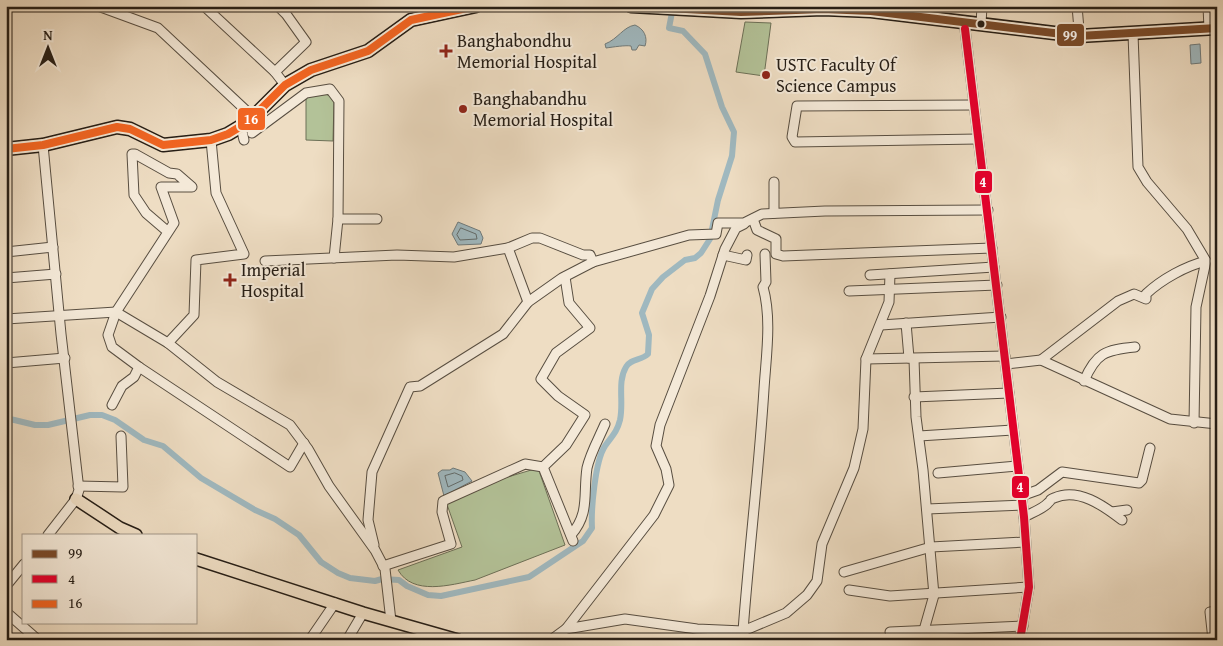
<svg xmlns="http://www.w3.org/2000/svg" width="1223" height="646" viewBox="0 0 1223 646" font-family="'Gentium Book Plus',serif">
  <rect width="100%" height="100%" fill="#eeddc3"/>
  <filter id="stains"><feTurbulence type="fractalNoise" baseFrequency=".004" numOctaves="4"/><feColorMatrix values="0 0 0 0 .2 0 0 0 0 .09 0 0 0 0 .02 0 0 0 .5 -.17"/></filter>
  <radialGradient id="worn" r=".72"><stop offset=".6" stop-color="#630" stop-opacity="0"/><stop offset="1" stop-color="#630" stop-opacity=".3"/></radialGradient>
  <g fill="#b3c298" stroke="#6c7057">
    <path d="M745,22l26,1 -7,53 -28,-4z"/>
    <path d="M321,93l11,3 2,4 -1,41 -27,-1v-41l2,-4z"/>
    <path d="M538,468l27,77 -90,35c-25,5 -62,16 -77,-10l64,-23 -18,-51z"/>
  </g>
  <g fill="#9fb8bf" stroke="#6f7a7b">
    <path d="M635,25c9,4 13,12 10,21l-6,-1 -3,5h-4l-1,-4c-5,-1 -18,1 -25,2l-1,-4c13,-5 18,-17 30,-19z"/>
    <path d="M1200,44l1,19 -10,1 -1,-19z"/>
    <path d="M458,222l22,9 3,7 -2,6 -23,1 -6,-11z"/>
    <path d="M453,468l12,4 7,9 -28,15 -6,-23 4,-3h8z"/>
  </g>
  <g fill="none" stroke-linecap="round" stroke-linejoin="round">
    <g stroke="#626b6a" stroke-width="1">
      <path d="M461,228l15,6 1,5 -17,1 -3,-5z"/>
      <path d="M455,473l7,3 1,4 -15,7 -3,-11z"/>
    </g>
    <path stroke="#9fb8bf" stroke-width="6" d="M6,418l29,7h13l42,-10h12l13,5 29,20 19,6 38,32 54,32 20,9 24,16 22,27 17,11 12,5 25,3 7,-2 17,1 8,6 21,9 13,1 88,-19 54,-36 9,-13c-1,-18 3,-67 13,-82 7,-10 12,-14 15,-26 4,-18 -3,-38 6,-53 5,-9 15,-6 22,-13l1,-19 -7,-22 10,-24 11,-12 22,-17 10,-2 6,-5 9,-14 8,-39 14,-44 2,-24 -12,-25 -17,-53 -22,-23 -14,-3 4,-21"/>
    <defs>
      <g id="minor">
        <path d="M98,6l60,22 95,89"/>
        <path d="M204,6l71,66 10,13"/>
        <path d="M1077,6l3,35"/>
        <path d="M1208,6l1,23"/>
        <path d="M981,24l1,-18"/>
        <path d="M965,29l59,488 5,70 -9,53"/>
        <path d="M1133,34l5,133 9,15 40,47 19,32"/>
        <path d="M275,72l31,-30 -20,-28 -8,-8"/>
        <path d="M973,105l-176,1 -5,31 3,5 183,-3"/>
        <path d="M241,127l3,13"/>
        <path d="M252,133l54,-40 24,-4 9,12 -1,118h39"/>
        <path d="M43,145l18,189 18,156 -3,9 -28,36"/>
        <path d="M774,182v31"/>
        <path d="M753,219l4,11 19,9v15l7,2 209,-8"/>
        <path d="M167,231l-21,-18 -12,-18 -2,-41h3l34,19 8,1 15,13h-31l13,36 -58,89 -8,23 4,12 27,20 151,100 14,-24"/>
        <path d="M508,248l20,54"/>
        <path d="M6,252l47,-5"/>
        <path d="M723,255l23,5 1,-5"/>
        <path d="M334,258l4,-39"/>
        <path d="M265,261l132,-6 57,2 54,-9 24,-10h8l43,17h7l3,7 96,-27 27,-1 2,-11h26l18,-9 63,-3 163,-1"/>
        <path d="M870,275l124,-8"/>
        <path d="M6,278l50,-4"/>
        <path d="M849,291l148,-6"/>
        <path d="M6,319l110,-7 52,31 49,39 73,43 18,24 21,37 46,64 10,19 6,52"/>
        <path d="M906,323l3,35"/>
        <path d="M881,325l120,-8"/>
        <path d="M168,343l26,-28 2,-55 48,-6 -28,-61 -5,-53"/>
        <path d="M866,359l139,-3"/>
        <path d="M914,359l2,58 7,53 11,125 -10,35"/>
        <path d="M1041,360l77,-59 16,-7 12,5v-5c16,-15 40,-28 60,-33l-10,46 -2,116"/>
        <path d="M6,363l59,-5"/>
        <path d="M1006,364l35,-4 129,59 47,5"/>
        <path d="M1084,381c12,-28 21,-31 51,-34"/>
        <path d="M914,397l95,-4"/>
        <path d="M112,405l10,-19 12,-9 5,-10"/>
        <path d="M919,436l94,-6"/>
        <path d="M543,467l23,-22 19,-30 -27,-19 -17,-17 15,-26 34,-25 -21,-25 -4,-26"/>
        <path d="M938,473l79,-7"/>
        <path d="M78,486l45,1 -2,-51"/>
        <path d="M1021,496l17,-6 24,-18 77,11 3,-3 8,-32"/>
        <path d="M927,509l95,-4"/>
        <path d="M1112,512l15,-2"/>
        <path d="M1024,517c7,-4 19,-8 24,-14 5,-4 0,-3 6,-5 24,-11 50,8 68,22"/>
        <path d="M571,535c19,-22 12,-40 16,-67 3,-14 12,-30 18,-44"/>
        <path d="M374,545l-6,-25 4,-48 38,-85 10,-1 83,-52 25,-32 34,-24 31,-16"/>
        <path d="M383,566l68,-22 -9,-32 1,-11 82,-37 18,3 30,74"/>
        <path d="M844,572l87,-25 94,-5"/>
        <path d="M6,586l18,-22"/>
        <path d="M849,590l41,6 139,-9"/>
        <path d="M6,612l32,28"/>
        <path d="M566,629l88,-114 15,-30 -3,-16 -10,-23 4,-21 50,-129 15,-47 11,-21 8,-4"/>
        <path d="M743,631c6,-81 16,-161 21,-242 2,-32 8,-70 -1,-102l3,-5 -1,-28"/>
        <path d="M890,632l133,-6"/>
        <path d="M311,638l24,-35"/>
        <path d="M347,640l16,-27"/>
        <path d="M551,640l15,-11 59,-10 72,10 46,2 43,-18 21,-18 10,-14 5,-37 32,-76 9,-39 3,-70 23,-57 1,-28"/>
        <path d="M1213,640l-3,-28 7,-1"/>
      </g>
      <g id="major">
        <path d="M76,499l44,29 16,7"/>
        <path d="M196,559l167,54 95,27"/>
      </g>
      <g id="highway">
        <path d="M631,6l110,6 82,-3 48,2 208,25 138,-8"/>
        <path d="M6,149l37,-4 74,-18 13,2 33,16 48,-5 17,-6 20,-12 37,-37 26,-15 57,-19 43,-31 65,-14"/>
      </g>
    </defs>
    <use href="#minor" stroke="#584e41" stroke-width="11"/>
    <use href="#major" stroke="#261e16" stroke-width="14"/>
    <use href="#highway" stroke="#261e16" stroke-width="15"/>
    <use href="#minor" stroke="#f4e9d8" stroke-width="9"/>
    <use href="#major" stroke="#eeddc3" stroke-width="11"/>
    <use href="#highway" stroke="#eeddc3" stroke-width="12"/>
    <defs>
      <path id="bus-1" d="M631,6l110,6 82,-3 48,2 208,25 138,-8"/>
      <path id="bus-2" d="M965,29l59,488 5,70 -9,53"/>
      <path id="bus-3" d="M6,149l37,-4 74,-18 13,2 33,16 48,-5 17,-6 20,-12 37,-37 26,-15 57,-19 43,-31 65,-14"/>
    </defs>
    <use href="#bus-1" stroke="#f4e9d8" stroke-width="11"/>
    <use href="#bus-2" stroke="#f4e9d8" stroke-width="11"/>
    <use href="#bus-3" stroke="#f4e9d8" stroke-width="11"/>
    <use href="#bus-1" stroke="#7a4b2a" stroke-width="8"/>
    <use href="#bus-2" stroke="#e4002b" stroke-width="8"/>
    <use href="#bus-3" stroke="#f26522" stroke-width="8"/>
  </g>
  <circle fill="#261e16" stroke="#f4e9d8" stroke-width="2" cx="981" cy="24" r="4.5"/>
  <g fill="#8f2418" stroke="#f4e9d8" stroke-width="2">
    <path d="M443.5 43.5h5v5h5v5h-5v5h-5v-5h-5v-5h5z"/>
    <circle cx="766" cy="75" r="5"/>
    <circle cx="463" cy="109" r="5"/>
    <path d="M227.5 272.5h5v5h5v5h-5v5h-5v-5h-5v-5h5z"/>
  </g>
  <g text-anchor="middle" stroke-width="4" stroke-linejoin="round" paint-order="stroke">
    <g font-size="18" fill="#261e16" stroke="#f4e9d8" text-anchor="start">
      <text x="457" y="47">Banghabondhu<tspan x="457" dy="21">Memorial Hospital</tspan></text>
      <text x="776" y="71">USTC Faculty Of<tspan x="776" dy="21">Science Campus</tspan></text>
      <text x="473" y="105">Banghabandhu<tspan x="473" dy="21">Memorial Hospital</tspan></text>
      <text x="241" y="276">Imperial<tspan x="241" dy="21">Hospital</tspan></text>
    </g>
  </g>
  <g stroke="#f4e9d8" stroke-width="2">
    <rect x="1056" y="23" width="29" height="24" rx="5" fill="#7a4b2a"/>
    <rect x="237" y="107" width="29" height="24" rx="5" fill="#f26522"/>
    <rect x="974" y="170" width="19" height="24" rx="5" fill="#e4002b"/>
    <rect x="1011" y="475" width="19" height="24" rx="5" fill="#e4002b"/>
  </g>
  <g font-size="14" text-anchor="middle" font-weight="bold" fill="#fff">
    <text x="1070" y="40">99</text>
    <text x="251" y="124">16</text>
    <text x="983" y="187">4</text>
    <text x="1020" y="492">4</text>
  </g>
  <rect width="1223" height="646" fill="none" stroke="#eeddc3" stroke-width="25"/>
  <rect x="8" y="8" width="1208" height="631" fill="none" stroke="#261e16" stroke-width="2.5"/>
  <rect x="12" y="12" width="1198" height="621" fill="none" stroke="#261e16"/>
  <rect x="22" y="534" width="175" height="90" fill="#f4e9d8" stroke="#a2988a"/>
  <rect x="32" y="550" width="25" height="8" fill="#7a4b2a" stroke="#a2988a"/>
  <text x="68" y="558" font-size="15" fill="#261e16">99</text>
  <rect x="32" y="575" width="25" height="8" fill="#e4002b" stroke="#a2988a"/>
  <text x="68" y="584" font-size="15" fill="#261e16">4</text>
  <rect x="32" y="600" width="25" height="8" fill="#f26522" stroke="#a2988a"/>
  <text x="68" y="608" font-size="15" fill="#261e16">16</text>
  <g transform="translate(48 48)" stroke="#f4e9d8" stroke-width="4" paint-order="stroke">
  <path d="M0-4L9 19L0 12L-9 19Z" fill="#261e16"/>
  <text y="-8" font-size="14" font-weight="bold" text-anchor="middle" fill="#261e16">N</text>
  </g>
  <rect width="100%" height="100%" filter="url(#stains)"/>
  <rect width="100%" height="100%" fill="url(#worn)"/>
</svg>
